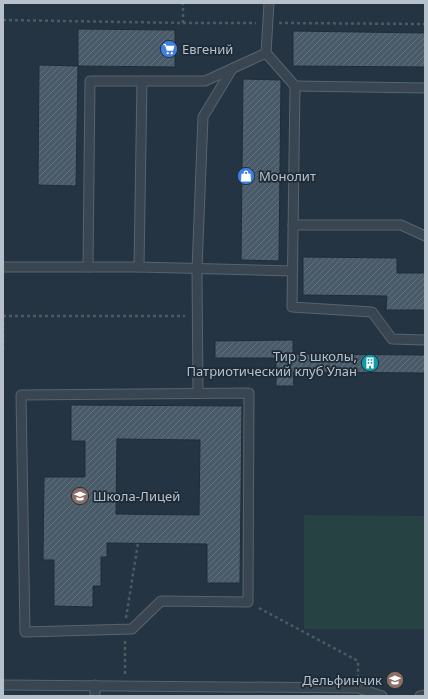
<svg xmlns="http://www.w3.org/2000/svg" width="428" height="699" viewBox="0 0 428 699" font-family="'Noto Sans',sans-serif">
  <defs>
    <pattern id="building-hatch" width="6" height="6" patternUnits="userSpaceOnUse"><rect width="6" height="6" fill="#495a68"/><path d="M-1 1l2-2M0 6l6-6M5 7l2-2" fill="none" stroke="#61707c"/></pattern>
  </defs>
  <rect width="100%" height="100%" fill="#253442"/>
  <path fill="#274243" d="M304,515l121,1v113h-121z"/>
  <g fill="url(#building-hatch)" stroke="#202d39" fill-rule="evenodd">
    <path d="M78,29l97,1v37l-97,-1z"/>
    <path d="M293,31l132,2v34l-132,-1z"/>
    <path d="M39,65l39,1 -2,120 -38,-1z"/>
    <path d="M243,79l38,1 -2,181 -38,-1z"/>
    <path d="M303,257l94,1v15h28v37h-39l1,-14 -84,-1z"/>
    <path d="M293,340v14l132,1v18l-132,-1 1,14h-18v-28h-61v-17z"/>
    <path d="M71,405l171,1 -2,177h-33v-39l-100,-1v14h-6v29h-8v21l-39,-1v-46h-11l1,-83h41v-36h-14zM117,439l83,1 -1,75 -83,-1z"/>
  </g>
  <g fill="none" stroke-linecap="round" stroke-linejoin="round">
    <defs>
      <g id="lane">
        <path d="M269,3l-3,50 29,33 -3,221 80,5 20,27 33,1"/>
        <path d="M295,86l130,2"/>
        <path d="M293,225h108l24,11"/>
        <path d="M3,267h136l153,4"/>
        <path d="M88,267l2,-186h115l61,-28"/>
        <path d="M139,267l3,-186"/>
        <path d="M198,393l-1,-124 6,-152 29,-48"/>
        <path d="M249,393l-1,209 -87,-1 -29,28 -107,3 -4,-237z"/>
        <path d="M3,685l355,3 24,8"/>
        <path d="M95,696v-11"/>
        <path d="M420,696l5,-1"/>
      </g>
    </defs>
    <use href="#lane" stroke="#57646f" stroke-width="11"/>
    <g stroke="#455f5f" stroke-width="2.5" stroke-dasharray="3 3" stroke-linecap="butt">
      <path d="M3,20l180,3v-20"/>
      <path d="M183,23h73"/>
      <path d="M279,23l146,1"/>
      <path d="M3,316h182"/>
      <path d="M3,349v-33"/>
      <path d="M259,608l99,53v15"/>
      <path d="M126,618l12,-75"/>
      <path d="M125,674v-33"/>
    </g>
    <use href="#lane" stroke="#394651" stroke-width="9"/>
  </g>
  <defs>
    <symbol id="supermarket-disc" viewBox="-11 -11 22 22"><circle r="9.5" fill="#3f7fe0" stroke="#1e2b37"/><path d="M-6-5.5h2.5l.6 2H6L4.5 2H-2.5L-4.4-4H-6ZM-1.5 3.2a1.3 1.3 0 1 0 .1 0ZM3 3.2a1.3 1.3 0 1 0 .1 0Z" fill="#fff"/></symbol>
    <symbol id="shop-disc" viewBox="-11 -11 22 22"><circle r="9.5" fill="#3f7fe0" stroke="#1e2b37"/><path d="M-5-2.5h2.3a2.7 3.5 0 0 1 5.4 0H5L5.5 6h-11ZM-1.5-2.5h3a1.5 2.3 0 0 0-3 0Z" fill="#fff"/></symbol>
    <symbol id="building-disc" viewBox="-11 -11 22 22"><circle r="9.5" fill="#0f9aa8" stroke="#1e2b37"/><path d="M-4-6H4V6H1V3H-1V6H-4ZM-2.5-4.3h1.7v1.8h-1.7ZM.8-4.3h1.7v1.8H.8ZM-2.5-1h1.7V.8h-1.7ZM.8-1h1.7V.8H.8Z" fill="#fff"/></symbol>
    <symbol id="school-disc" viewBox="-11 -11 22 22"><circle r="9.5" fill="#8d6e63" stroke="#1e2b37"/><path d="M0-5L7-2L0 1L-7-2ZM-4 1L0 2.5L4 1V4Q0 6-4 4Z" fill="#fff"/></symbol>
  </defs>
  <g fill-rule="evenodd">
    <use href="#supermarket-disc" x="159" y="39" width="20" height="20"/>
    <use href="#shop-disc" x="236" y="166" width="20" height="20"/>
    <use href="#building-disc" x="360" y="353" width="20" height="20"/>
    <use href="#school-disc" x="70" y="486" width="20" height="20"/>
    <use href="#school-disc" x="385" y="670" width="20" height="20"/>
  </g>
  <g text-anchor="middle" stroke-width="3.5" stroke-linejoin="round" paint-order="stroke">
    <g font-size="13" fill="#b6c1cc" stroke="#1e2b37" text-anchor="start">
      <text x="182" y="54">Евгений</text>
      <text x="259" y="181">Монолит</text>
      <text x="357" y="361" text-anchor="end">Тир 5 школы,<tspan x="357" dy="15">Патриотический клуб Улан</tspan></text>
      <text x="93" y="501">Школа-Лицей</text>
      <text x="382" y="685" text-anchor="end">Дельфинчик</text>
    </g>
  </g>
  <rect width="428" height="699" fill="none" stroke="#b6c1cc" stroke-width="8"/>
</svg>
